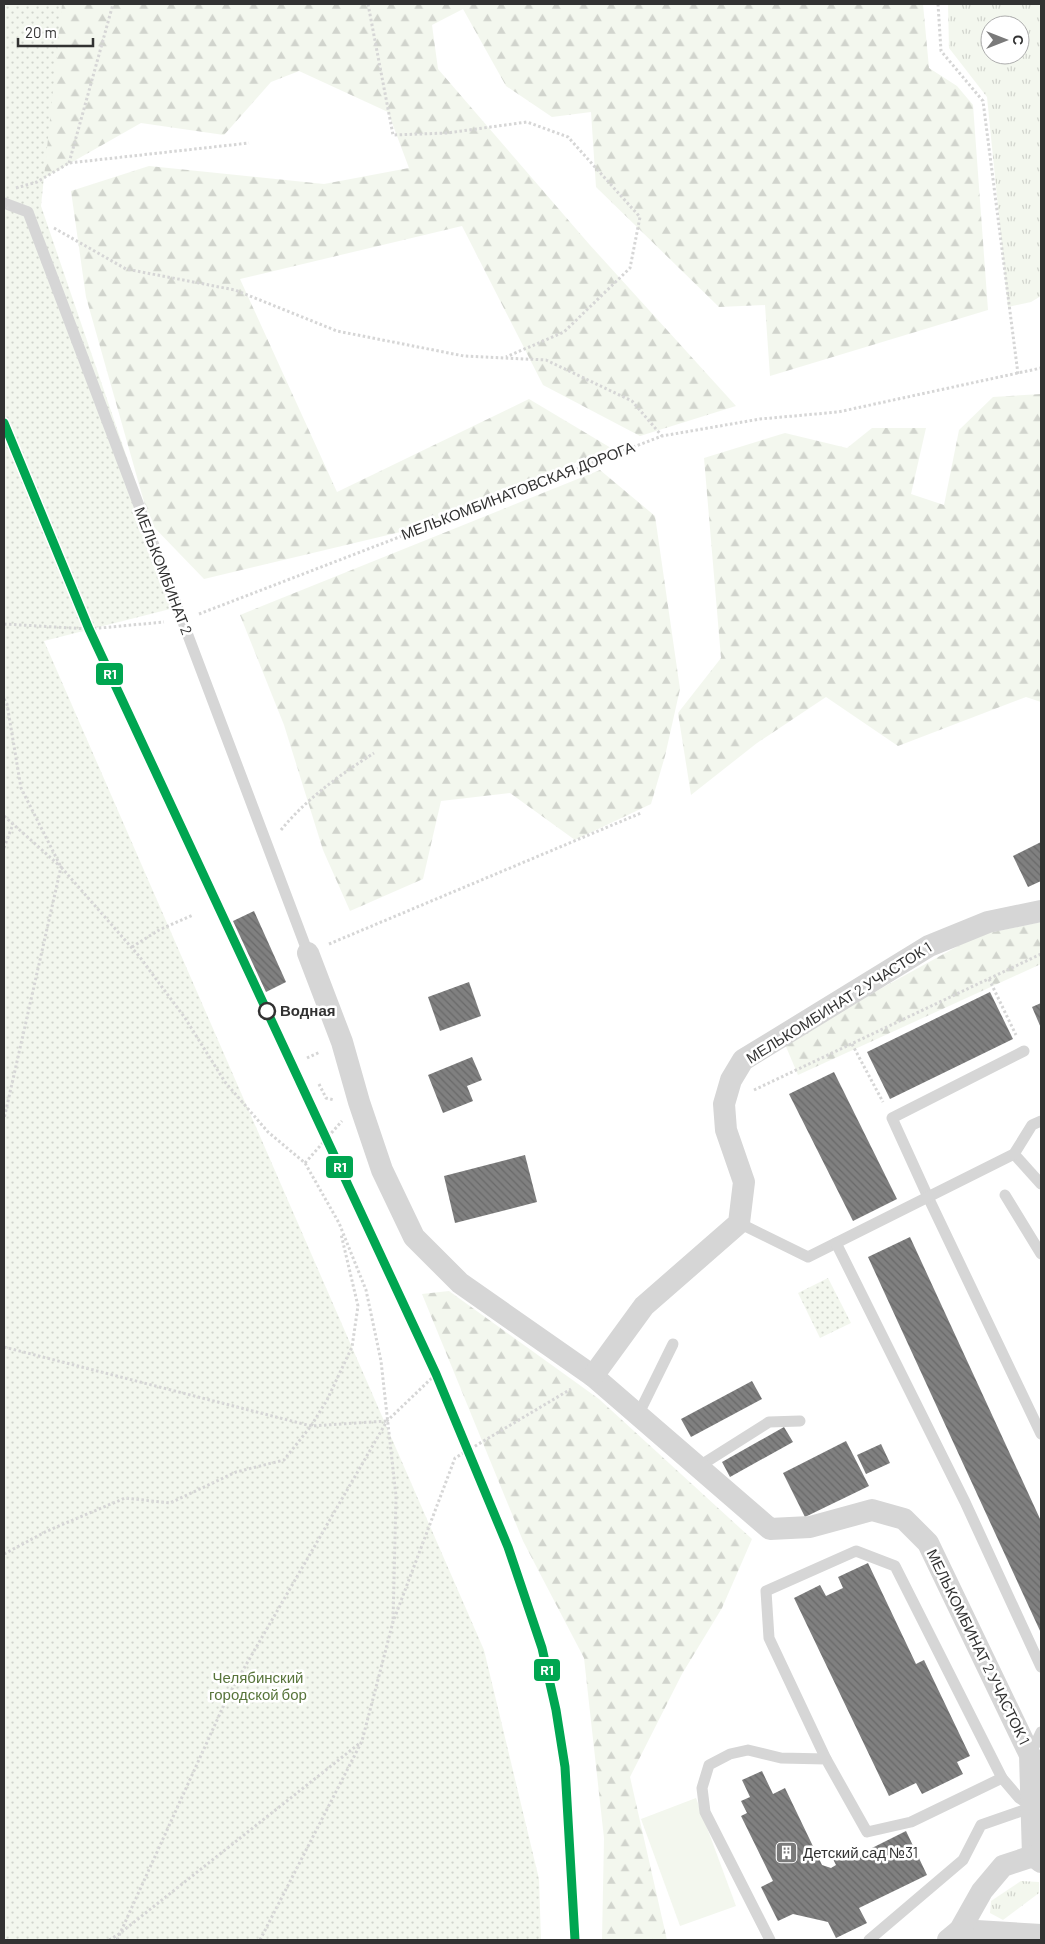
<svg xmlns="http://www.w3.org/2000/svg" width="1045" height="1944" viewBox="0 0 1045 1944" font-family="Barlow,sans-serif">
  <defs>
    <pattern id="grass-tufts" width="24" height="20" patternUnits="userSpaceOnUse" patternTransform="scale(1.25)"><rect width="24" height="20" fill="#f3f7ee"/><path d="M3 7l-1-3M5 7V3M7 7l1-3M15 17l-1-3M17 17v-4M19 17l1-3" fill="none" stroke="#d1d4cd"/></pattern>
    <pattern id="forest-firs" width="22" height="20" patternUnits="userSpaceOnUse" patternTransform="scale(1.25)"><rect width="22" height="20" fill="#f3f7ee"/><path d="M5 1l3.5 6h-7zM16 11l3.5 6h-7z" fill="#d1d4cd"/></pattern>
    <pattern id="park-dots" width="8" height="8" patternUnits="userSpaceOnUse" patternTransform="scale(1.25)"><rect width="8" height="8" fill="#f3f7ee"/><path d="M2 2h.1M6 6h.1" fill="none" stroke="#d1d4cd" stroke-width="1.8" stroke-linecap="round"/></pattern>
    <pattern id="building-back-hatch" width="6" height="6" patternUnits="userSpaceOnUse" patternTransform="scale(1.25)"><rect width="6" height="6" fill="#808080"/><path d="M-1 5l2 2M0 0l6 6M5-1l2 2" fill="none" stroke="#696969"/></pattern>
  </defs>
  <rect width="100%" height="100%" fill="#fff"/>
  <g fill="url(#grass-tufts)" fill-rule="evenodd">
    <path d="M948,4h93v292l-10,6 -23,5 -21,-210 -38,-49zM990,25h30v30h-30z"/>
    <path d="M1021,1881l18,1v11l-36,27 -13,-7 1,-12z"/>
  </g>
  <g fill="url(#forest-firs)">
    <path d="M4,4h919l6,64 28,18 16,19 15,205 -218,66 -5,-71 -46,2 -123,-120 -5,-75 -39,5 -46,-31 -43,-77 -31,16 6,44 151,175 147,162 -96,30 -97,-51 -81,-159 -222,53 97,213 192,-93 82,49 -198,81 -209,50 -54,-56 -64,-226 -15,-106 78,-25 175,18 85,-16 -21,-56 -89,-41 -28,11 -47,53 -83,-12 -104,59z"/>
    <path d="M1041,394v308l-15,-5 -128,49 -72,-49 -69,46 -66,52 -13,-82 43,-55 -17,-200 81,-25 62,15 25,-20h54l-15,66 33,11 15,-75 34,-33z"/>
    <path d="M600,470l55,46 25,173 -15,67 -14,48 -76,36 -65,-47 -69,8 -18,78 -73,32 -27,-61 -39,-125 -44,-110z"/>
    <path d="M1041,922v42l-243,111 -14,-33 194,-107z"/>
    <path d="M449,1291l150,108 153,140 -30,69 -40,66 -52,103 37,163h-65l2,-102 -20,-180 -61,-117 -101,-247z"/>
  </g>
  <g fill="url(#park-dots)">
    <path d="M4,4h58l-21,202 137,401 -134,34 440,1009 55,229 2,61h-537z"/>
    <path d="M828,1278l23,45 -31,15 -22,-45z"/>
  </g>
  <path fill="#f3f7ee" d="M696,1798l40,108 -56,20 -39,-107z"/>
  <g fill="url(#building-back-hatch)">
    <path d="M1041,842v39l-13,6 -15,-31z"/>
    <path d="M254,911l32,71 -20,10 -33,-71z"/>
    <path d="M469,982l12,34 -41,15 -12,-34z"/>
    <path d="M990,992l23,47 -123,60 -23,-47z"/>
    <path d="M1041,1003v25l-9,-21z"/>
    <path d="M472,1057l10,23 -15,6 6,15 -30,12 -15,-38z"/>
    <path d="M834,1072l63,127 -44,22 -64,-127z"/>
    <path d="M525,1155l12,47 -82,21 -11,-47z"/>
    <path d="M910,1237l131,284v112l-173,-376z"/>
    <path d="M752,1381l10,18 -71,38 -10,-18z"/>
    <path d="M784,1427l9,15 -63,35 -8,-15z"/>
    <path d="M846,1441l23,45 -64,31 -22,-44z"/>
    <path d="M881,1444l9,19 -24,11 -9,-19z"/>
    <path d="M868,1563l48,101 8,-4 46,96 -13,6 6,12 -41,20 -6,-11 -27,13 -95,-198 26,-13 6,11 17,-8 -5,-11z"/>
    <path d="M762,1771l11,23 12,-6 37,77 9,3 5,-3 -3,-6 19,-10 4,7 50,-25 21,44 -68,33 8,15 -31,15 -8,-16 -35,-8 -15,7 -17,-34 12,-6 -32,-65 6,-3 -6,-12 9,-4 -8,-17z"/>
  </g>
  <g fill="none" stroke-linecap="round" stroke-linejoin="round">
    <g stroke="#d6d6d6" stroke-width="3" stroke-dasharray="2.5 2.5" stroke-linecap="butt">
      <path d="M368,4l25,131 54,-2 80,-11 41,15 72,80 -10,51 -66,64 -58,25"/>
      <path d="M938,4l3,47 42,50 35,273"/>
      <path d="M69,163l44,-159"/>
      <path d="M16,188l21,-6 32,-19 180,-20"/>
      <path d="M54,228l72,41 109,21 102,41 127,25 82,4 86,41 30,35"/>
      <path d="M199,614l463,-178 98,-17 78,-7 203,-44"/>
      <path d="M4,624l85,5 75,-7"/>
      <path d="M4,699l3,5 14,84 40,79 78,89 46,62 40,64 43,50 37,31 34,60 27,67 15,71 15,135 -3,126"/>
      <path d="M4,816l57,51 -57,252"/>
      <path d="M281,830c26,-32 59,-55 93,-77"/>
      <path d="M4,848l9,-24"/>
      <path d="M329,944l312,-131"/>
      <path d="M132,947l27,-17 34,-15"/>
      <path d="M989,979l27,56"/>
      <path d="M852,1044l31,58"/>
      <path d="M307,1058l13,-6"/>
      <path d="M319,1084l7,14 8,2"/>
      <path d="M754,1090l287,-136"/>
      <path d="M305,1163l37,-42"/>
      <path d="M4,1347l307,79 76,-5"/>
      <path d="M4,1554l43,-23 78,-33 45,5 66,-31 48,-12 27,-34 16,-26 25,-53 6,-41 -17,-72"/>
      <path d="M109,1940l10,-6 241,-191"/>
      <path d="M117,1940l111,-244 159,-275 49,-47"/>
      <path d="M260,1940l102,-199 31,-119 62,-164 116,-69"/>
    </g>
    <g stroke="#d6d6d6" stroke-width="11">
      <path d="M4,203l24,9 280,741"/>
      <path d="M1024,1051l-132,67 36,79 113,237"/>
      <path d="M1014,1154l27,30"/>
      <path d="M1005,1195l36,59"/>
      <path d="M739,1223l69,34 206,-103 18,-29 9,-4"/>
      <path d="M836,1243l129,259 76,165"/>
      <path d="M638,1415l35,-71"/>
      <path d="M698,1467l71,-45 31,-1"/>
      <path d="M1030,1755l11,-23"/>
      <path d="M826,1759l-57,-121 -3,-47 90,-40 39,15 107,212 17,20 12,8"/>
      <path d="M770,1940l-65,-128 -3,-24 7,-23 21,-11 18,-4 33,8 45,1 41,73 44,-10 91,-44"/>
      <path d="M869,1940l94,-80 18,-35 52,-18"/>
    </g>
    <g stroke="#d6d6d6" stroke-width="22">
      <path d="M308,953l34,89 17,60 23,68 32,67 46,46 133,93 177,153 40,-2 62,-17 32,9 24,24 102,212 3,101"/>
      <path d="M593,1376l51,-70 95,-83 5,-41 -18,-52 -2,-26 7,-24 12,-20 186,-114 59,-24 53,-11"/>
      <path d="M960,1930l81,5"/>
      <path d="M948,1940l12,-10 22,-39 21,-25 30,-10 8,6"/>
    </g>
    <defs>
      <path id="rail-1" d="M4,423l85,206 347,745 72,173 34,101 14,62 9,57 10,173"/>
    </defs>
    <use href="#rail-1" stroke="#fff" stroke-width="12"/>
    <use href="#rail-1" stroke="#00a651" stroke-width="9"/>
  </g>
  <defs>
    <symbol id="building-square" viewBox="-11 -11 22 22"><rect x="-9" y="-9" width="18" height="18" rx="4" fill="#7a7a7a" stroke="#fff"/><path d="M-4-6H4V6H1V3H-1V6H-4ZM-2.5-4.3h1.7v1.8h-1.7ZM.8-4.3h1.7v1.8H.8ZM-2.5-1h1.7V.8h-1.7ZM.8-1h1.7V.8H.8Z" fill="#fff"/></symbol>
  </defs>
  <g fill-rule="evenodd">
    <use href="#building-square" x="774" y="1840" width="25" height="25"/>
  </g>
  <circle fill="#fff" stroke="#323232" stroke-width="2.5" cx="267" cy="1011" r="8"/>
  <g text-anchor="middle" stroke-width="5" stroke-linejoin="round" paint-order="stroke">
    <g font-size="15" fill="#323232" stroke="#fff">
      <text transform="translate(518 491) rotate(-21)" y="5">МЕЛЬКОМБИНАТОВСКАЯ ДОРОГА</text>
      <text transform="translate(163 571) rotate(69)" y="5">МЕЛЬКОМБИНАТ 2</text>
      <text transform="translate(839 1003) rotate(-32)" y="5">МЕЛЬКОМБИНАТ 2 УЧАСТОК 1</text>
      <text transform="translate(978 1647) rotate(64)" y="5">МЕЛЬКОМБИНАТ 2 УЧАСТОК 1</text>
    </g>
    <g font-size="15" font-weight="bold" fill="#323232" stroke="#fff" text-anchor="start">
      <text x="280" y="1016">Водная</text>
    </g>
    <g font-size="15" fill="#57743a" stroke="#fff">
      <text x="258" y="1683">Челябинский<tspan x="258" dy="17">городской бор</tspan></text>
    </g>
    <g font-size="15" fill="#323232" stroke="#fff" text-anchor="start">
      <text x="803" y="1858">Детский сад №31</text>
    </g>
  </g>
  <g stroke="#fff" stroke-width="2">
    <rect x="95" y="662" width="29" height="24" rx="5" fill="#00a651"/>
    <rect x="325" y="1155" width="29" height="24" rx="5" fill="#00a651"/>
    <rect x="533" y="1658" width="28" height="24" rx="5" fill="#00a651"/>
  </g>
  <g font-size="14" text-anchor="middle" font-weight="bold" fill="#fff">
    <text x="110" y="679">R1</text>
    <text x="340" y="1172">R1</text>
    <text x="547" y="1675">R1</text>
  </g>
  <rect width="1045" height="1944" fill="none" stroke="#323232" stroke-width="10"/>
  <g transform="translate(1005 40) rotate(90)"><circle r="24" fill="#ffffff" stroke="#adadad"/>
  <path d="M0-4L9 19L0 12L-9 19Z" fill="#7a7a7a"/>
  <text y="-8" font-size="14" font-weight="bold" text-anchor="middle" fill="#323232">С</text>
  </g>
  <path d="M18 38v8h75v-8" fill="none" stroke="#323232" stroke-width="2.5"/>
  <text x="25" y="38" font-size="15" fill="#323232" stroke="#ffffff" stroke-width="4" paint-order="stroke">20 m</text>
</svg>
